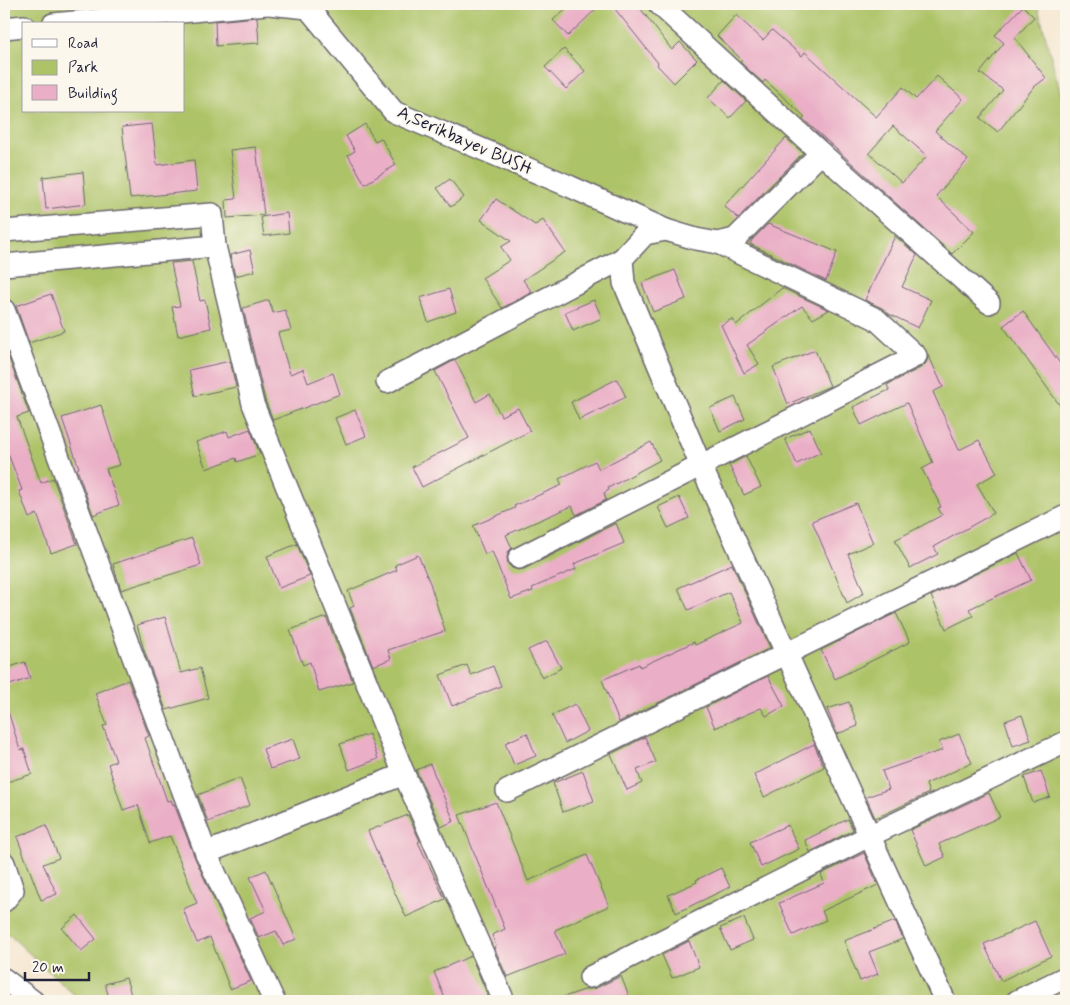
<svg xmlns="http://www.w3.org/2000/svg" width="1070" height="1005" viewBox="0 0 1070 1005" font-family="Mynerve,sans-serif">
  <rect width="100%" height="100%" fill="#fbf7ec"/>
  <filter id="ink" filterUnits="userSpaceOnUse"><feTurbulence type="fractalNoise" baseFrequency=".02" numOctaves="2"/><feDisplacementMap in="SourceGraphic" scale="10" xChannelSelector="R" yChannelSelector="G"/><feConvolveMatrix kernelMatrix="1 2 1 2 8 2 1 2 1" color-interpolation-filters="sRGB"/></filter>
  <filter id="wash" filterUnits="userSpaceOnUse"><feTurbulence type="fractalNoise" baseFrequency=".0096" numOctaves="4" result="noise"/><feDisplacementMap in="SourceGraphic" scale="20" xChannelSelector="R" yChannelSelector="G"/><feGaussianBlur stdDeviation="1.12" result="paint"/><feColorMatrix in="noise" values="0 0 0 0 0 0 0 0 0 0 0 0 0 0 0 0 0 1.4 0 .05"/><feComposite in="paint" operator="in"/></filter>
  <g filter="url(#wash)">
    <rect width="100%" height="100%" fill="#f5e5cd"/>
    <path fill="#adc368" stroke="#687252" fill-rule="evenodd" d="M4,4h1033l29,109v888h-985l-77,-71zM24,24h160v87h-160z"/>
    <g id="blocks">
      <g fill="#eaafc6" fill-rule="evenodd">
        <path d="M75,4h60l-59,5z"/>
        <path d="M571,4h30l-33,32 -15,-16z"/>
        <path d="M611,4h26l35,46 8,-8 17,18 -23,23 -17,-18 1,-2z"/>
        <path d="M1023,6l11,11 -19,21 31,40 -12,9 -36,45 -18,-14 23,-28 -23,-17 24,-30 -9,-8z"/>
        <path d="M736,15l27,25 9,-10 30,26 3,-4 71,65 27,-30 13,12 21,-23 26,23 -28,32 33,29 -32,36 38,36 -22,22 -149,-135 2,-2 -40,-37 -2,3 -23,-21 2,-2 -25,-24zM893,126l34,30 -25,27 -33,-30z"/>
        <path d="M257,17l2,26 -43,3 -1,-25z"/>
        <path d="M564,49l21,22 -19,18 -21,-22z"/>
        <path d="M724,80l22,21 -16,17 -22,-20z"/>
        <path d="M152,124l5,41 37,-5 3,31 -67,7 -8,-71z"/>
        <path d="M365,124l10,17 6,-3 15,27 -31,19 -17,-29 7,-4 -9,-15z"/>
        <path d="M786,138l17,15 -65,65 -14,-12z"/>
        <path d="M256,147l8,68 -37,3 -1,-18 10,-1 -6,-49z"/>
        <path d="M83,172l3,32 -40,5 -3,-32z"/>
        <path d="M450,179l14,18 -13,10 -14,-19z"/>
        <path d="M496,199l39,26 8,-5 22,32 -42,28 9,12 -30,16 -20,-30 28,-18 -9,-13 10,-6 -30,-21z"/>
        <path d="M287,213l2,20 -25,3 -3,-19z"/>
        <path d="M768,224l69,28 -11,29 -76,-37 2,-4z"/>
        <path d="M895,236l22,19 -15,32 29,13 -13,28 -29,-14 -7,-6 -17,-8z"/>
        <path d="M250,250l5,21 -20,5 -5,-21z"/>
        <path d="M192,261l8,40 5,-1 6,28 -33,8 -6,-29 8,-1 -9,-43z"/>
        <path d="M675,270l11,29 -33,13 -11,-29z"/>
        <path d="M782,288l47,22 -16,9 -11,-13 -55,39 12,19 -15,9 -23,-48 11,-6 4,6z"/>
        <path d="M449,289l7,23 -28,10 -8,-24z"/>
        <path d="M51,294l13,37 -35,12 -13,-37z"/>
        <path d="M269,300l4,13 12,-3 6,20 -13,3 12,41 13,-5 5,14 25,-10 7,21 -67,26 -8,-20 -22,-92z"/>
        <path d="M594,300l8,18 -29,13 -8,-19z"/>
        <path d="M1023,311l43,61v42l-63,-88z"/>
        <path d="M4,345l25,68 -12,4 24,66 12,-5 24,66 -26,9 -14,-39 -8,4 -10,-27 3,-1 -18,-47z"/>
        <path d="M815,350l15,36 -42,18 -15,-37z"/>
        <path d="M928,354l15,33 -10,5 26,58 20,-10 18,33 -20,11 17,29 -60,34 4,7 -28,14 -15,-28 47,-25 -4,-7 3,-1 -19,-38 11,-6 -26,-60 -46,22 -8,-18 36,-17 -2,-5 35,-18 4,-4 2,-5z"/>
        <path d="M455,360l21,42 14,-8 11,22 17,-8 12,23 -108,56 -10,-20 57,-29 -34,-67z"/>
        <path d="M230,361l6,26 -41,9 -6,-26z"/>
        <path d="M617,379l9,18 -47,23 -8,-18z"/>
        <path d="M735,397l10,22 -25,12 -10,-23z"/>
        <path d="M101,405l19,60 -14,4 13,36 -26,10 -16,-46 2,-1 -17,-50z"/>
        <path d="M355,410l11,26 -20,8 -11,-26z"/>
        <path d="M810,428l11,24 -24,12 -12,-25z"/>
        <path d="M250,429l10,25 -23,8 -1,-4 -30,11 -10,-27 31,-11 2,6z"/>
        <path d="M651,442l9,18 -52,28 1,2 -5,3 2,7 -30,15 -4,-9 -66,29 6,13 -4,4 -1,6 1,6 4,4 6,2 6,-1 92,-46 8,20 -50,21 2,5 -44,19 1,3 -22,8 -19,-48 -7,3 -12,-28 42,-18 -1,-2 48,-21 -3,-6 36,-18 4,8z"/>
        <path d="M746,456l15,31 -17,8 -15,-30z"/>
        <path d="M679,497l10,21 -21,10 -10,-21z"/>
        <path d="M856,503l17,40 -25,11 16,39 -17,10 -35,-82z"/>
        <path d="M192,538l9,27 -80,25 -8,-26z"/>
        <path d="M297,544l13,32 -31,12 -12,-32z"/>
        <path d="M1018,553l13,27 -62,29 4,7 -27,13 -15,-33z"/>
        <path d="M418,555l12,28 15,48 -57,19 3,9 -18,7 -23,-58 4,-2 -6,-15 49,-21 -2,-5z"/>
        <path d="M732,564l38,84 -151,74 -17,-42 37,-16 1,3 54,-25 1,3 48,-22 -14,-31 -41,18 -10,-22z"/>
        <path d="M896,613l14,29 -75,37 -14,-29z"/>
        <path d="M165,617l16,56 19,-5 8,30 -42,12 -22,-60 -7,-25z"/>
        <path d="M326,617l27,65 -34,10 -9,-30 -7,3 -13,-35z"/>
        <path d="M547,641l14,27 -19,10 -14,-28z"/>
        <path d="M25,662l5,16 -26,9v-18z"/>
        <path d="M467,665l4,10 22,-9 8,20 -49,20 -12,-31z"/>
        <path d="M768,676l16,30 -18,10 -5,-8 -46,20 -9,-21z"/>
        <path d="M128,680l21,56 -4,2 22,63 4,-1 2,5 1,-1 21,54 56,123 -21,8 -20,-52 -13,6 -14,-34 14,-6 -27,-67 -20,7 -12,-38 -15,5 -15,-46 8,-3 -13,-35 4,-1 -12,-32z"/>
        <path d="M849,702l9,24 -21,8 -10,-25z"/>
        <path d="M575,704l13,27 -23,12 -13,-28z"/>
        <path d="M8,711l12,39 4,-1 8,25 -28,9v-71z"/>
        <path d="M1022,715l9,25 -18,6 -8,-25z"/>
        <path d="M527,733l9,23 -22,9 -9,-22z"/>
        <path d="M369,734l9,25 -29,11 -9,-26z"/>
        <path d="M959,734l13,29 -46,21 3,9 -42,20 -12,5 -9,-21 23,-8 -7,-18 61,-21 -4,-8z"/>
        <path d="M645,737l11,25 -19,8 5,13 -15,7 -16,-36z"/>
        <path d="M293,739l7,20 -30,10 -7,-20z"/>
        <path d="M814,744l10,23 -60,30 -10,-22z"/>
        <path d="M430,764l24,57 -13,6 -25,-57z"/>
        <path d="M583,771l11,30 -31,11 -10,-29z"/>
        <path d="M1041,771l9,26 -17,6 -9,-26z"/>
        <path d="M240,778l10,27 -42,17 -10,-27z"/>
        <path d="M989,793l11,24 -61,27 6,13 -19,9 -16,-36z"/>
        <path d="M496,802l32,79 59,-26 22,51 -54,24 10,24 -58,23 -13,-30 2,-1 -4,-11 13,-6 -46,-114z"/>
        <path d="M408,815l12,26 -2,1 27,57 -39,18 -19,-41 -19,-45z"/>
        <path d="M848,819l5,11 -43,22 -5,-12z"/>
        <path d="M46,825l13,33 -16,6 14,30 -16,6 -24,-63z"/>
        <path d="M788,825l11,24 -38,18 -11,-25z"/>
        <path d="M864,853l14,32 -56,26 4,9 -33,15 -14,-32 45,-20 -3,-9z"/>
        <path d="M721,868l9,19 -54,26 -8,-18 29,-13 -1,-2z"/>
        <path d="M266,870l30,69 -13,6 -7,-14 -17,7 -9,-20 16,-7 -16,-34z"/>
        <path d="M77,915l19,24 -15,12 -19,-23z"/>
        <path d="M744,918l9,22 -23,10 -10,-22z"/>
        <path d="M895,921l8,18 -34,13 9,22 -18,7 -16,-40z"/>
        <path d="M1035,921l16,35 -50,25 -17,-37z"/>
        <path d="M689,941l10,26 -27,11 -10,-23z"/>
        <path d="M471,956l19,45h-44l-12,-29z"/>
        <path d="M621,976l10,25h-73v-2l29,-10h3l6,-1z"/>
        <path d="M126,978l6,20 -12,3h-10l-5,-17z"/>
      </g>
    </g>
  </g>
  <g filter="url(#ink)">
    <use href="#blocks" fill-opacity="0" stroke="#6c666e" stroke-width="1"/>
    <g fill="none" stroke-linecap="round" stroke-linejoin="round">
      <defs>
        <g id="minor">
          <path d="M269,4l39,4 86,104 175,74 97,44"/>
          <path d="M659,4l162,149 168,150"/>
          <path d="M53,24l214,-20"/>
          <path d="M4,28l20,-2"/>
          <path d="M821,153l-86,86 -17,4 -22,-4 -30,-9 -21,4 -23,25 2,24 77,183 244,535"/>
          <path d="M4,231l208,-17 3,32 38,158 151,370 100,227"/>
          <path d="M4,265l211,-19"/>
          <path d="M4,310l202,543 68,148"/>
          <path d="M387,382l235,-123"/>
          <path d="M519,558l397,-202 -40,-37 -158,-76"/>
          <path d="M507,791l559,-275"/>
          <path d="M206,853l198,-79"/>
          <path d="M4,863l9,27 -9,11"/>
          <path d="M590,977l279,-141 197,-94"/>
          <path d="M4,979l29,22"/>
          <path d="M1017,1001l49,-24"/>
        </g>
      </defs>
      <use href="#minor" stroke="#6c666e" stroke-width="24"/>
      <use href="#minor" stroke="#fff" stroke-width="21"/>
    </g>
  </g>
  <g text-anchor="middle" stroke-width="4" stroke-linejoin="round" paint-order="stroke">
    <g font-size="18" fill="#22223b" stroke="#fbf7ec">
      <text transform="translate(465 140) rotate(24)" y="6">A,Serikbayev BUSH</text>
    </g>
  </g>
  <rect width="1070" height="1005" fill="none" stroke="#fbf7ec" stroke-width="20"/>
  <rect x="22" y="22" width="162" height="90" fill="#fbf7ec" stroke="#a4a2a5"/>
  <rect x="32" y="39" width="25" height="8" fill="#ffffff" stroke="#a4a2a5"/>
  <text x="68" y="48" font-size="15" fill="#22223b">Road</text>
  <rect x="32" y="60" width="25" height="15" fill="#adc368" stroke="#a4a2a5"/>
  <text x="68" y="72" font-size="15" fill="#22223b">Park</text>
  <rect x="32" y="85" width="25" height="15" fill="#eaafc6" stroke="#a4a2a5"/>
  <text x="68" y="98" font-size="15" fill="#22223b">Building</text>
  <path d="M25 972v8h64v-8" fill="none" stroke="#22223b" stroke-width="2.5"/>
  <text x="32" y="972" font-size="15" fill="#22223b" stroke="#fbf7ec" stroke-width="4" paint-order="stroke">20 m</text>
</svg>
